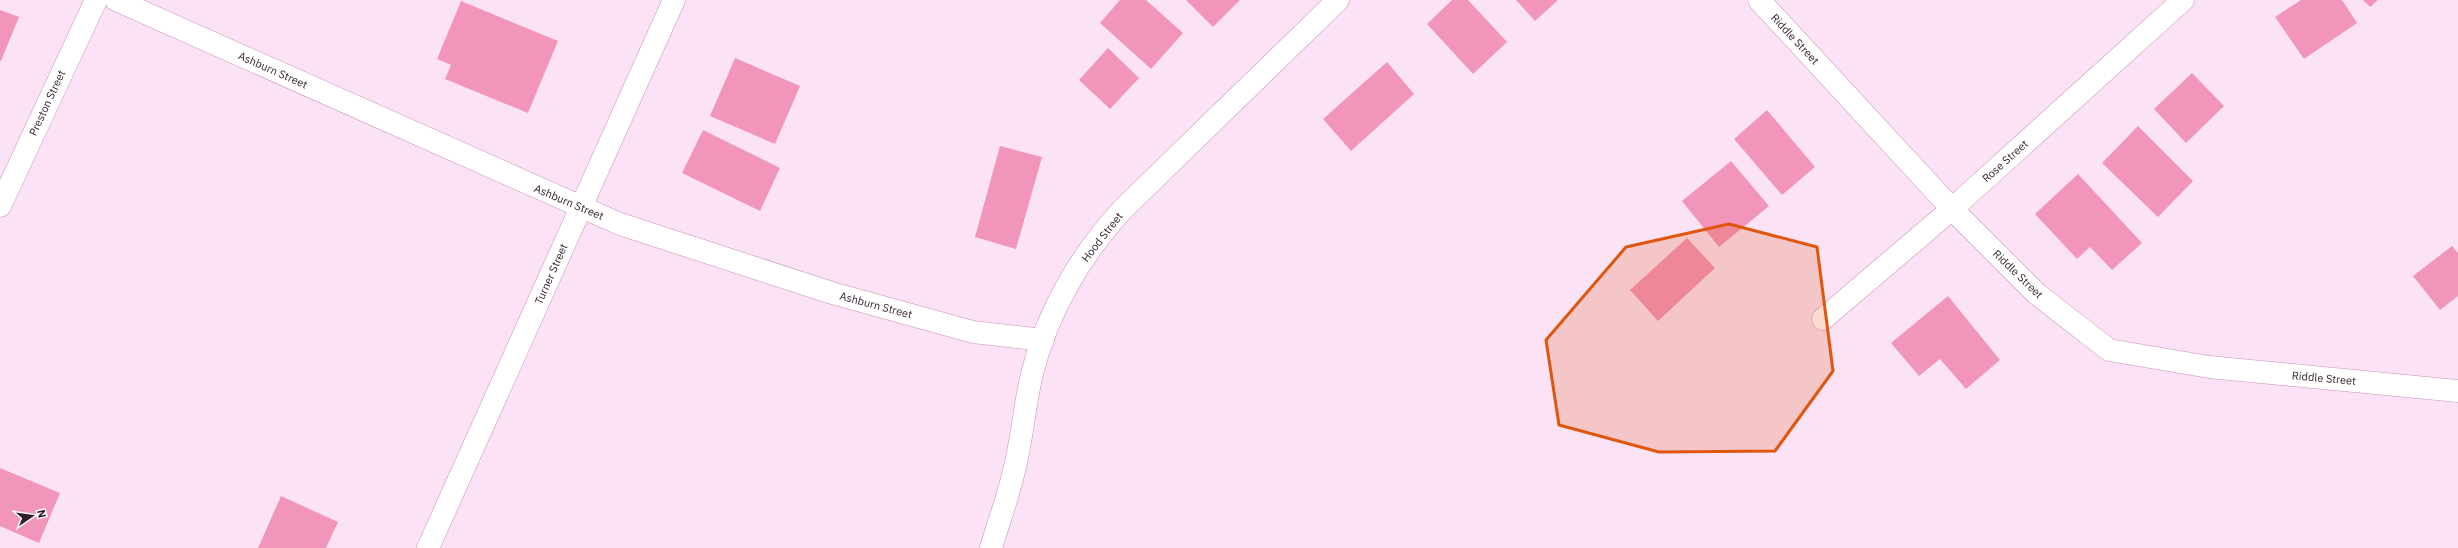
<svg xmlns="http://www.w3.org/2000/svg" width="2458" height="548" viewBox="0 0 2458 548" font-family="'IBM Plex Sans',sans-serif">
  <rect width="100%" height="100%" fill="#fbe3f5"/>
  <g fill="#f295bb">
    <path d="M1120,0h26l37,33 -32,36 -51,-46z"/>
    <path d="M1186,0h54l-27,27z"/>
    <path d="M1452,0h16l39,42 -34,32 -46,-50z"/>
    <path d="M1516,0h42l-23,21z"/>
    <path d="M2301,0h41l15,23 -53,36 -29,-42z"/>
    <path d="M2363,0h15l-8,7z"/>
    <path d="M461,1l97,40 -30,72 -83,-34 6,-14 -14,-6z"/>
    <path d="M0,10l19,7 -18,44 -1,-1z"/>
    <path d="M1108,48l31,30 -29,31 -31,-29z"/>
    <path d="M735,58l65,28 -25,58 -65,-28z"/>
    <path d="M1387,62l27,32 -63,57 -28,-32z"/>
    <path d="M2192,73l32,33 -38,37 -32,-34z"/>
    <path d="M1767,110l48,57 -33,28 -48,-56z"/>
    <path d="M2138,126l55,55 -35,36 -56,-54z"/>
    <path d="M703,130l77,38 -20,43 -78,-38z"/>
    <path d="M1000,146l42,11 -26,92 -41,-12z"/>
    <path d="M1731,161l38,45 -50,41 -37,-46z"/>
    <path d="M2078,174l64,69 -30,27 -22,-23 -13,12 -42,-45z"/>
    <path d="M1687,238l28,30 -57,53 -28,-31z"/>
    <path d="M2452,246l6,7v43l-18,14 -27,-34z"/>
    <path d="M1948,296l52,64 -34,29 -26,-30 -21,17 -28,-33z"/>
    <path d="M0,468l60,25 -21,50 -39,-17z"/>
    <path d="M281,496l57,26 -12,26h-68z"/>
  </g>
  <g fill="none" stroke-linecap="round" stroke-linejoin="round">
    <defs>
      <g id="minor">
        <path d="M116,0l504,224 212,69 141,39 70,8"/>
        <path d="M1759,0l193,209 85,85 72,56 100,17 249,24"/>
        <path d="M0,206l96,-206"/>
        <path d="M1823,319l129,-110 231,-209"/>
        <path d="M991,548c7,-24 16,-48 22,-73 9,-33 11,-68 19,-101 15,-62 49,-120 92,-166l214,-208"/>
      </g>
      <path id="tertiary" d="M428,548l246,-548"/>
    </defs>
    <use href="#minor" stroke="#c78fbb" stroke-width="23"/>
    <use href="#tertiary" stroke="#c78fbb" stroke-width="23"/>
    <use href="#minor" stroke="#fff" stroke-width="22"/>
    <use href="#tertiary" stroke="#fff" stroke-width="22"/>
  </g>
  <path fill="#df560e" fill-opacity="0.2" stroke="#df560e" stroke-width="3" stroke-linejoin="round" d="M1729,224l88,23 16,124 -58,80 -116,1 -100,-27 -13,-85 80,-93z"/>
  <g text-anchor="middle" stroke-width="4" stroke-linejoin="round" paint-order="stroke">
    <g font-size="11" fill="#301b2c" stroke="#fff">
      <text transform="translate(1795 39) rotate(47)" y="4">Riddle Street</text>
      <text transform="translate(273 70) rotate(24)" y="4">Ashburn Street</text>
      <text transform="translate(47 103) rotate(-65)" y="4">Preston Street</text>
      <text transform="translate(2005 161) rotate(-42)" y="4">Rose Street</text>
      <text transform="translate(569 202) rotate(23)" y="4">Ashburn Street</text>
      <text transform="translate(1102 237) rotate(-52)" y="4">Hood Street</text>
      <text transform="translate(551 274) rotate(-66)" y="4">Turner Street</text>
      <text transform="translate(2018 274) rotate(44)" y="4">Riddle Street</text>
      <text transform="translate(876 305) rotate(15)" y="4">Ashburn Street</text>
      <text transform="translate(2324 378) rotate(5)" y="4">Riddle Street</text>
    </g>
  </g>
  <g transform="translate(32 516) rotate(77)" stroke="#ffffff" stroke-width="3" paint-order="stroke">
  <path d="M0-3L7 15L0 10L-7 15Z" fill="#301b2c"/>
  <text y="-6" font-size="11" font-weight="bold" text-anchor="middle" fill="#301b2c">N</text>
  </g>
</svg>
